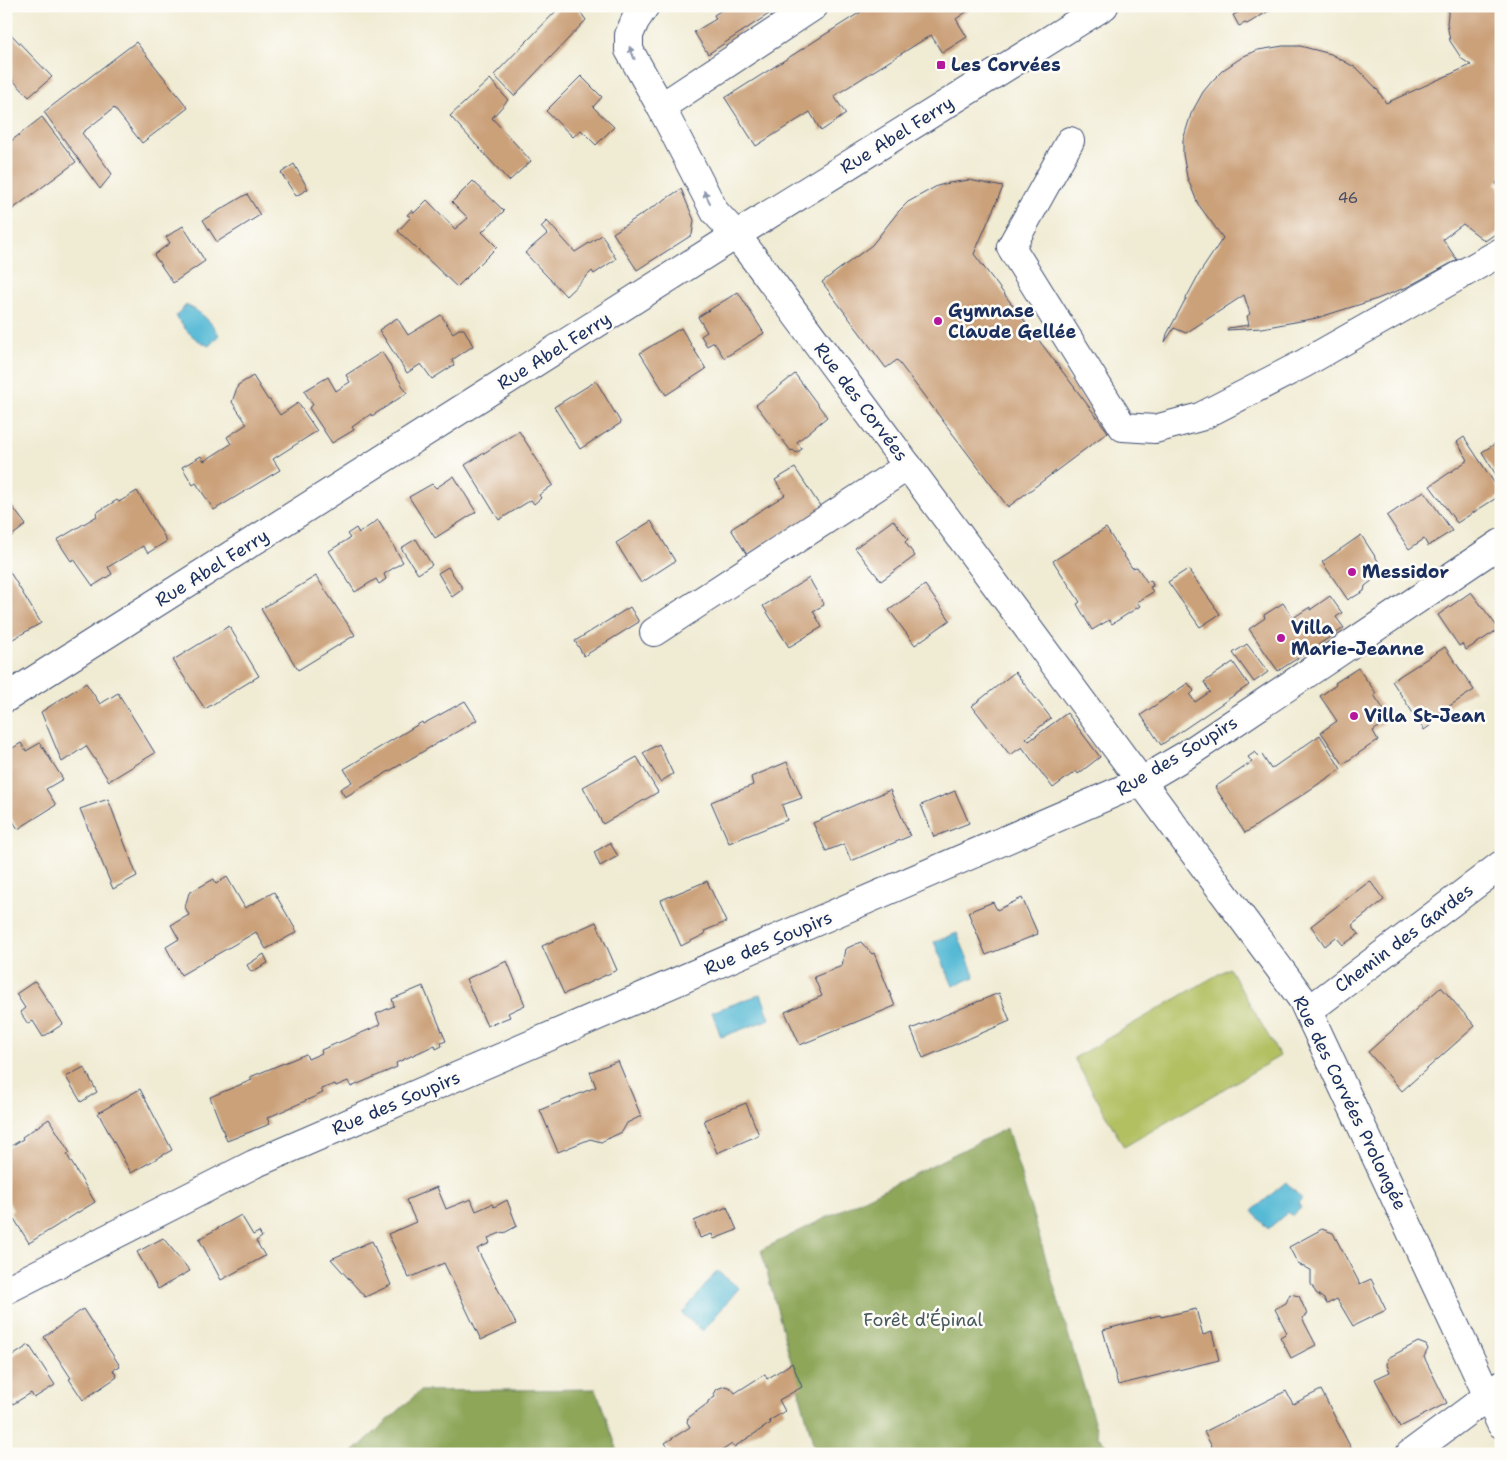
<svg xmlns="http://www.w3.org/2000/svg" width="1507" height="1460" viewBox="0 0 1507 1460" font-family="'Shantell Sans',sans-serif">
  <rect width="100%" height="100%" fill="#fdfcf7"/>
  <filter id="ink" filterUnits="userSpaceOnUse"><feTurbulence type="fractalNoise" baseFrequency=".02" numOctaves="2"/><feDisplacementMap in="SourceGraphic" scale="10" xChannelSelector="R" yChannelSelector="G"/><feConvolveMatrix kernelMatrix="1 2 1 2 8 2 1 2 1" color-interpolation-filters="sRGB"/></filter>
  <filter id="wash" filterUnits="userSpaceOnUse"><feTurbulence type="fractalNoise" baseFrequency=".0096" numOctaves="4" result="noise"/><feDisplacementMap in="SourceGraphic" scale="20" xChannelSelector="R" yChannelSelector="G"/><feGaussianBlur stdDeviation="1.12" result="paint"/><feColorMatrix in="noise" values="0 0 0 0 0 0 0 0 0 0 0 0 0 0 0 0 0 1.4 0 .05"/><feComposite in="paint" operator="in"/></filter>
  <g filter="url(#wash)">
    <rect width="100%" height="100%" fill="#f0ebd3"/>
    <path fill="#b2c062" stroke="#667860" d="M1229,968l51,88 -156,91 -50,-89z"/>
    <g fill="#8da658" stroke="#546a5b">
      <path d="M1007,1128l92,310 19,16h-302l-55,-204z"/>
      <path d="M596,1389l23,65h-268l69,-63z"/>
    </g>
    <g fill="#56bad5" stroke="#38749a">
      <path d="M186,305c15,7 25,16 33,30l-10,11c-15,-6 -24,-16 -33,-30z"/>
      <path d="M957,933l18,44 -22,9 -19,-44z"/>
      <path d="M761,994l9,25 -49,18 -9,-25z"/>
      <path d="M1286,1182l16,17 -4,4 3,5 -9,8 -4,-4 -20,17 -16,-18z"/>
      <path d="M717,1271l22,17 -36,43 -21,-17z"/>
    </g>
    <g id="blocks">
      <g fill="#cba17a">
        <path d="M561,6h15l10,14 -72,76 -20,-21z"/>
        <path d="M728,6h53l-73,48 -14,-22 22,-13 -2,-4z"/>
        <path d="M870,6h105l-19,13 11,18 -25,16 -11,-18 -97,61 12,18 -25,17 -11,-19 -54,34 -31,-48z"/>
        <path d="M1236,6h41l-30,18 -2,-1 -6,3 -6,-11 6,-3z"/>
        <path d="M1449,6h52v172l-5,5 5,9v38l-16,11 -22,-17 -20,15 14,21 -50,27 -30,12 -60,19 -55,10 -35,2 1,-2 21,-3 -2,-9 3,-2 -6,-19 -58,38 -12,-5 -9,14 2,-8 32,-60 24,-36 -25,-34 -11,-27 -4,-23v-14l8,-26 12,-22 10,-12 10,-10 21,-14 14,-6 13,-2 12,-2h17l31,8 27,15 19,20 9,14 85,-38 -9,-6 -12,-18 -3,-18z"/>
        <path d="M6,29l46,48 -23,20 -23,-24z"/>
        <path d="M136,42l52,66 -46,35 -28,-35 -32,25 30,41 -12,15 -56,-77z"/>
        <path d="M581,76l21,21 -9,10 21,20 -18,18 -15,-15 -8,7 -27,-26z"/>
        <path d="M490,79l18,21 -16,18 39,43 -22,20 -59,-65z"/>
        <path d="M42,117l34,45 -70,52v-69z"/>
        <path d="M294,164l14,25 -12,7 -15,-23z"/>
        <path d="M969,180l34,7 -29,67 134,178 -100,75 -111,-147 -11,8 -64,-86 50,-37 26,-33 10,-10 29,-16 12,-3z"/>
        <path d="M473,181l31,30 -22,21 15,15 -40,40 -59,-56 13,-14 -4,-2 5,-5 2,3 13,-13 28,29 13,-11 -16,-16z"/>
        <path d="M681,189l13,31 -2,15 -55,35 -24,-37z"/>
        <path d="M247,194l13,21 -43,27 -14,-22z"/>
        <path d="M547,221l28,31 27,-17 14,24 -22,15 -2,-3 -26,25 -41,-43 22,-19 -6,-7z"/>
        <path d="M183,226l22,35 -32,22 -19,-28 16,-12 -4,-6z"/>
        <path d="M738,292l26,41 -40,25 -10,-16 -7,4 -6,-10 6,-4 -9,-15z"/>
        <path d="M441,315l12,18 6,-4h5l9,17 -21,14 2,5 -22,14 -11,-15 -14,9 -28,-43 18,-12 11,17z"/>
        <path d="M681,328l25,41 -40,26 -26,-42z"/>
        <path d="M382,352l25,41 -35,23 -1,-2 -19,13 2,3 -22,13 -23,-35 4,-3 -9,-14 24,-14 8,14 14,-9 -4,-7z"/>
        <path d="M795,374l32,43 -30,25 5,7 -6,4 -3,-3 -2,1 -35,-46z"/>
        <path d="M253,376l15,24h2l10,15 18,-12 19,28 -44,28 7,11 -66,40 -18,-27 -3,2 -11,-18 19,-11 3,5 27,-17 -4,-7 20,-13 -15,-22 6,-17z"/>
        <path d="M596,381l25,42 -41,26 -26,-42z"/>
        <path d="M519,431l34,54 -14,10 2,3 -7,6 -3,-4 -32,20 -34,-55z"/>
        <path d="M1464,437l37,56v2l-44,28 -27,-37 38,-26 -11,-18z"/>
        <path d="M1501,440v43l-19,-31z"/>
        <path d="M795,468l27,41 -75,46 -16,-26 54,-34 -10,-15z"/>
        <path d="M454,476l22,36 -41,26 -26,-41 23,-13 4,4z"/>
        <path d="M137,491l30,50 -19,12 -5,-7 -35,21 4,7 -19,12 -19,-27 -3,2 -14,-21 40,-24 -1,-3 21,-13 2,2z"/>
        <path d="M1424,491l28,40 -24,15 -4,-7 -15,10 -22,-33z"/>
        <path d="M6,498l20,27 -20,15z"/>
        <path d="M378,520l25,42 -19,12 2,5 -7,5 -3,-5 -21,13 -26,-41 21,-13 -3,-4 9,-6 3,5z"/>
        <path d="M893,520l15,19 -3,3 10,14 -34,25 -26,-33z"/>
        <path d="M651,521l24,40 -34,22 -25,-40z"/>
        <path d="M1106,528l26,40 5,-1 10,15 4,-2 2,6 -3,1 3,5 -16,10 3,4 -28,18 -3,-4 -17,10 -15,-26 3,-2 -27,-41z"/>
        <path d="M1361,535l21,32 -12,9 3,4 -8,6 -1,5 -12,7 -1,-1 -3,3 -26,-38z"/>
        <path d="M416,539l16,26 -14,9 -17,-26z"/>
        <path d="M448,567l15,22 -11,8 -14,-24z"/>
        <path d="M6,569h2l33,54 -35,20z"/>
        <path d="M1188,569l32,45 -20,13 -32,-45z"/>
        <path d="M316,576l39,59 -57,35 -37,-61z"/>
        <path d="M809,578l15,27 -11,6 9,16 -33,20 -26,-41z"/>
        <path d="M925,585l25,35 -35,25 -26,-35z"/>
        <path d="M1471,592l28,37 -33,21 -4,-6 -3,2 -21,-31z"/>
        <path d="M1330,596l12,17 -6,4 8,11 -66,43 -29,-42 16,-11 -1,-3 19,-12 10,15 17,-11v3z"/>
        <path d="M630,607l9,15 -55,34 -9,-15z"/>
        <path d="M229,626l30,50 -54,33 -32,-49z"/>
        <path d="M1247,644l21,28 -14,10 -21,-29z"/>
        <path d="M1445,647l29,43 -46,30 3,5 -7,5 -32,-49z"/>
        <path d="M1233,662l16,23 -88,60 -20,-30 47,-32 6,8 -4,4 5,7 15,-10 -6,-10z"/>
        <path d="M1358,668l18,25 -2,2 16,24 -17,12 5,9 -35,24 -22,-32 16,-11 -17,-25 16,-11 -1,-2z"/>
        <path d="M1015,672l36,46 -25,20 3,3 38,-28 33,44 -22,17 -2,-3 -23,17 -31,-41 -12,8 -38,-49z"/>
        <path d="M86,683l14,21 18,-11 37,60 -46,28 -23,-35 -24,16 -21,-50z"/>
        <path d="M465,701l12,19 -132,77 -5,-8 12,-7 -8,-13 78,-47 1,2z"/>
        <path d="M1320,735l21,34 -96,64 -30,-46 37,-25 -4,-5 7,-5 5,5 2,-2 9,14z"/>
        <path d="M21,743l5,8 14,-8 23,36 -17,10 10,16 -38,24 -12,-19v-40l3,-1 -3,-4v-13z"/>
        <path d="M659,744l14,30 -13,8 -17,-29z"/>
        <path d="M637,757l21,35 -55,32 -20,-37z"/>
        <path d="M787,762l15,36 -20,7 5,15 -58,23 -18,-41 42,-17 -2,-8z"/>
        <path d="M890,790l20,46 -59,25 -7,-17 -18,7 -13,-28z"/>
        <path d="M955,791l14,32 -35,14 -13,-32z"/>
        <path d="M108,799l29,77 -24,13 -33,-80z"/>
        <path d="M610,843l8,13 -18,10 -6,-14z"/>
        <path d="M227,877l18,31 29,-16 23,40 -31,17 -10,-17 -75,43 -15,-28 13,-8 -8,-14 18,-10 -4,-8 4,-14 25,-14 2,5z"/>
        <path d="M707,881l19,41 -22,9 1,3 -24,12 -20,-46z"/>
        <path d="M1370,881l14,19 -32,25 7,9 -16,11 -7,-8 -11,9 -14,-20z"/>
        <path d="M1022,898l16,36 -52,21 -18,-43 25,-10 4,8z"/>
        <path d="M596,922l21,48 -53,24 -22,-48z"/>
        <path d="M861,942l11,12 2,-1 21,53 -95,39 -15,-33 37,-16 -8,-19 28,-11 3,-17z"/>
        <path d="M264,954l4,9 -17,9 -4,-7z"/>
        <path d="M507,961l18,44 -17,8 2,4 -23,9 -21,-47z"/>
        <path d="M35,981l28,43 -20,13 -10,-16 -5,3 -8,-12 5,-4 -9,-14z"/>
        <path d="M423,986l23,55 -5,2 1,3 -6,3 -1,-4 -39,18 1,4 -46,20 -3,-6 -12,5 -1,-2 -14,5 2,4 -56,25 3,6 -43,17 -17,-44 42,-17 -2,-3 56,-23 2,5 14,-6 -1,-3 59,-25 -4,-11 18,-8 -2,-7z"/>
        <path d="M1441,987l34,39 -73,65 -34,-39z"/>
        <path d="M999,993l11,28 -87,37 -12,-29z"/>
        <path d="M618,1061l23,55 -14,7 -5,9 -21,10 -11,-3 -32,13 -18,-42 56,-23 -6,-15z"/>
        <path d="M84,1067l13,25 -16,10 -15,-25z"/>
        <path d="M140,1089l32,61 -41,23 -33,-60z"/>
        <path d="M746,1103l13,32 -42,18 -13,-33z"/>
        <path d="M49,1119l21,34 -3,2 28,47 -66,41 -19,-31 3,-2 -7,-12v-49l17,-10 -1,-2z"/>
        <path d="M437,1187l9,22 25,-10 5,12 16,-7 2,3 13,-7 10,26 -13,7 -1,-1 -15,6 2,5 -13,6 39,75 -35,16 -37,-77 -35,15 -21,-44 28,-12 -10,-22z"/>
        <path d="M727,1207l10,23 -23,9 -2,-5 -12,4 -6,-17z"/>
        <path d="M241,1215l12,20 6,-3 3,5 -6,4 9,15 -44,24 -22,-41z"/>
        <path d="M1322,1229l11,4 27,51 11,-5 15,31 -33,16 -16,-27 -10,5 -3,-5 -8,-6 -5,-9v-14l-13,-6 -9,-17z"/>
        <path d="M163,1238l27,33 -32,18 -21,-37z"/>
        <path d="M372,1241l19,44 -26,12 -34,-38z"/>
        <path d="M1290,1294l9,2 8,18 -5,4 14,27 -25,13 -11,-21 7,-4 -12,-24 11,-6z"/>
        <path d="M83,1309l37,57 -7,4 4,7 -34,23 -14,-21 2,-1 -27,-41z"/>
        <path d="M1196,1309l7,26 9,-3 7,28 -101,25 -15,-55 57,-15 1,2z"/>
        <path d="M1418,1342l8,3 2,4 -4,8 23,46 -47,24 -25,-48 15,-7 -3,-7 1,-7z"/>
        <path d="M29,1345l26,40 -21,13 -3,-5 -18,11 -7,-11v-44l5,8z"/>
        <path d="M792,1363l10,24 -23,13 6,11 -16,10 2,2 -37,24 -2,-3 -15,10h-44l-8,-11 25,-16 -3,-5 1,-4 20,-15v-2l7,-4 -1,-3 3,-5 8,-3 6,2 4,5 30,-19 2,5z"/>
        <path d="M1321,1390l32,62 -137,2 -12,-22 82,-41 7,13z"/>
      </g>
    </g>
  </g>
  <g filter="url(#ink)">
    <use href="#blocks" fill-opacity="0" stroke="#3b4b70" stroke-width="1"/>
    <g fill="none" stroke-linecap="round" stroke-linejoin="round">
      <defs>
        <g id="minor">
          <path d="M645,6l-10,15 -6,14v15l32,57 54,105 21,23 24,31 542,733 199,425"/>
          <path d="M661,107l153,-101"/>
          <path d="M1070,141l-59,106 112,180 32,2 45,-12 103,-53 198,-112"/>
          <path d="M654,632l254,-166"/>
          <path d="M6,698l730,-463 368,-229"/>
          <path d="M1308,1011l193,-146"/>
          <path d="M6,1290l248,-126 888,-383 44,-26 315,-212"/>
          <path d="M1410,1454l78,-58 12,-11"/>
        </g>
      </defs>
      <use href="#minor" stroke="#3b4b70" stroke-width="30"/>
      <use href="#minor" stroke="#fff" stroke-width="28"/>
    </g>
    <defs><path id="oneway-solid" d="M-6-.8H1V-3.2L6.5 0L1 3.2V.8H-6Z" transform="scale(1.25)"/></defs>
    <g fill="#8d97ae">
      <use href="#oneway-solid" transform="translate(632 53) rotate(-112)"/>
      <use href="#oneway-solid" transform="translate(707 197) rotate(-117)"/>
    </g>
  </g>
  <g fill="#b5179e" stroke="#fdfcf7" stroke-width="2">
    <rect x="936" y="60" width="10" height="10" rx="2.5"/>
    <circle cx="938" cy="321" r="5"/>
    <circle cx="1352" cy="572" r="5"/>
    <circle cx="1281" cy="638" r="5"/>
    <circle cx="1354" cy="716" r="5"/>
  </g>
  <g text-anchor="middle" stroke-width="5" stroke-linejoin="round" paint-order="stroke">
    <g font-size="15" fill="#474c65">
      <text x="1348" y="203">46</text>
    </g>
    <g font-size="18" font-weight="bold" fill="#1b2f5e" stroke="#fdfcf7" text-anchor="start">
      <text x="951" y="71">Les Corvées</text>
      <text x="948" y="317">Gymnase<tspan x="948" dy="21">Claude Gellée</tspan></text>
      <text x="1362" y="578">Messidor</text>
      <text x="1291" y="634">Villa<tspan x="1291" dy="21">Marie-Jeanne</tspan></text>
      <text x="1364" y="722">Villa St-Jean</text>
    </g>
    <g font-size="18" fill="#1b2f5e" stroke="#fdfcf7">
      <text transform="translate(897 135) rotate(-32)" y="6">Rue Abel Ferry</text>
      <text transform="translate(554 351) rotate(-32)" y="6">Rue Abel Ferry</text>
      <text transform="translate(861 402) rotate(53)" y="6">Rue des Corvées</text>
      <text transform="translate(212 568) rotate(-32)" y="6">Rue Abel Ferry</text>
      <text transform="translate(1177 756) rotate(-31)" y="6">Rue des Soupirs</text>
      <text transform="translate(1404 938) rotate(-37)" y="6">Chemin des Gardes</text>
      <text transform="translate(768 943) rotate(-23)" y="6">Rue des Soupirs</text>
      <text transform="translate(396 1103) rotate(-23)" y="6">Rue des Soupirs</text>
      <text transform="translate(1350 1103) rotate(64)" y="6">Rue des Corvées Prolongée</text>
    </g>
    <g font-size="18" fill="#485a5f" stroke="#fdfcf7">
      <text x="923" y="1326">Forêt d'Épinal</text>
    </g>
  </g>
  <rect width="1507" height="1460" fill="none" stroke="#fdfcf7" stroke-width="25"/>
</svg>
